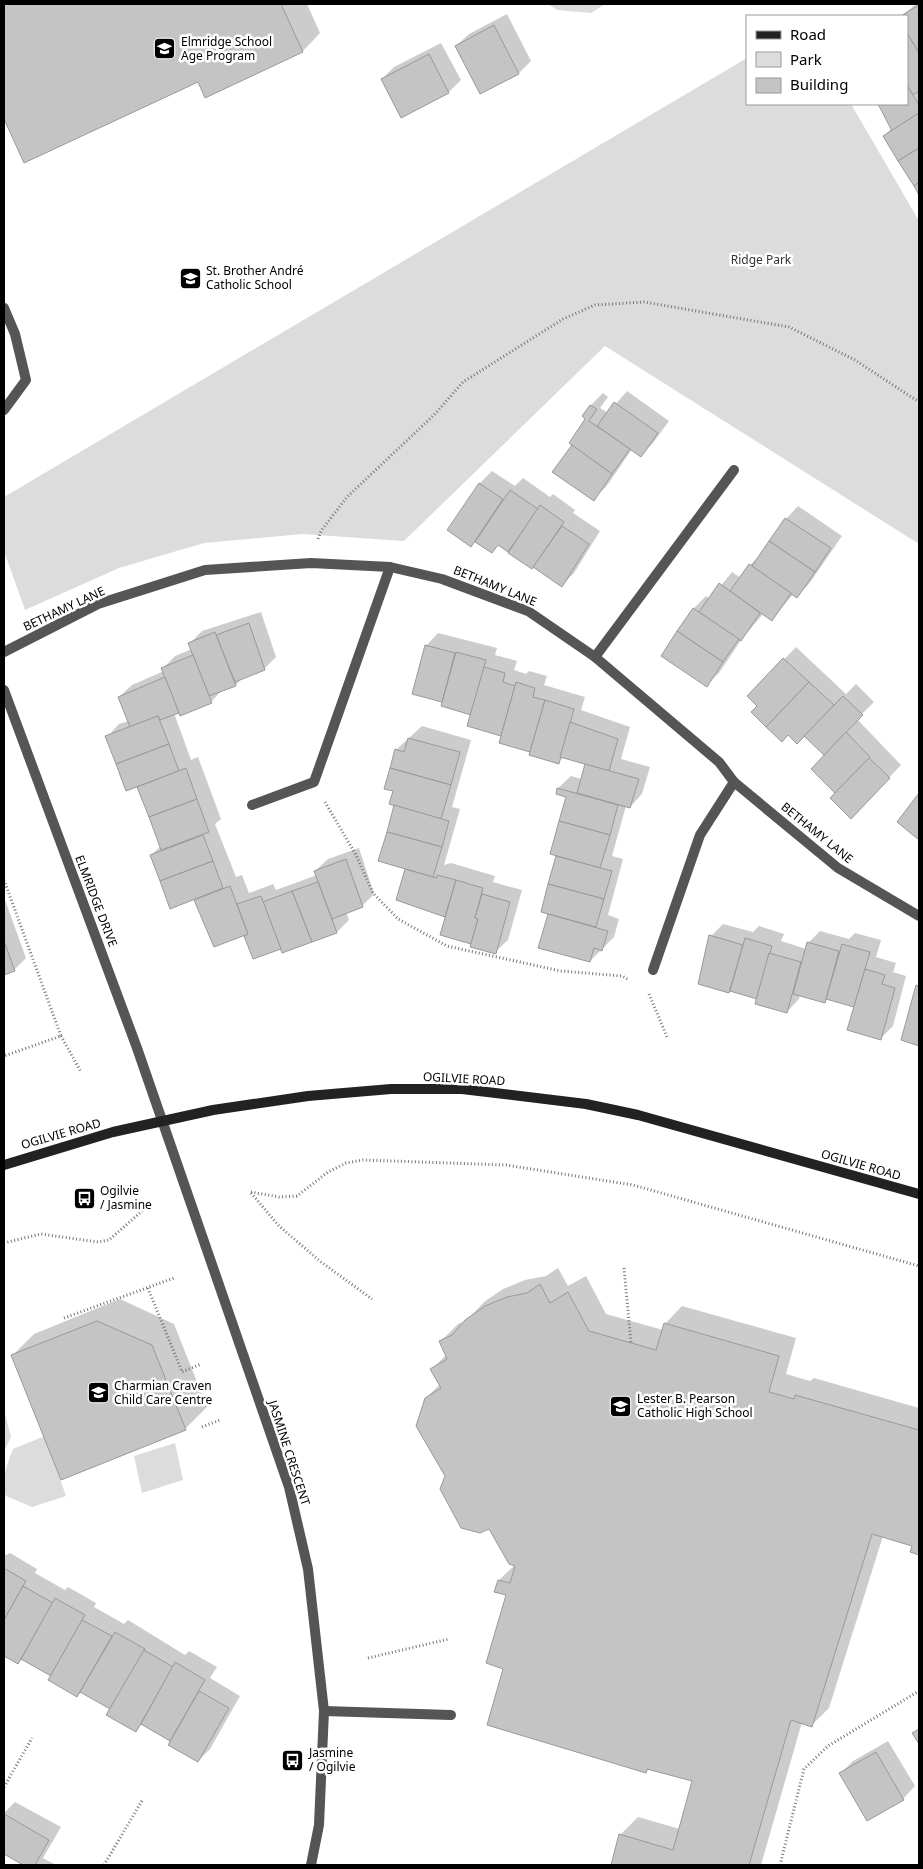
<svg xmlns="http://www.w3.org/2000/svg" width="923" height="1869" viewBox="0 0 923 1869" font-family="'Noto Sans',sans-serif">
  <rect width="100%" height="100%" fill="#fff"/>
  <g fill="#dcdcdc">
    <path d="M548,4h57l-14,9 -34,-3z"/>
    <path d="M747,58v46h104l68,117v323l-314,-198 -201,195 -102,-7 -98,9 -85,25 -94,42 -21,-59v-54z"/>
    <path d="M4,1410l7,27 -7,14z"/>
    <path d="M45,1436l21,60 -34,11 -26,-11c-6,-14 2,-34 7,-47z"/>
    <path d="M175,1443l8,37 -41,13 -8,-37z"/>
  </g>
  <g fill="#0003">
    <path d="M4,4h303l13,29 -17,18 -97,45 -7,-15 -174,80 -21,-45z"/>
    <path d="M916,4h3v189l-35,-57 8,-8 -12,-24h27v-88h-6z"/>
    <path d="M507,14l24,47 -12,12 -38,19 -25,-46 13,-12z"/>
    <path d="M441,43l20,37 -12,12 -48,25 -19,-38 12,-12z"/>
    <path d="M627,391l42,30 -16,22 -12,12 -9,-6 -26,38 -13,12 -19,-55 13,-26 -4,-3 8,-10 12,-12 5,4 -8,11 8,5z"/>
    <path d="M492,471l23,15 8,-8 27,19 3,-3 22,16 -2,3 27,18 -26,42 -12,12 -63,-41 -7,8 -16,-11 -5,4 -22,-15 31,-47z"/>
    <path d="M798,506l44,30 -33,48 -12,12 -3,-3 -22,27 -9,-6 -22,26 -22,33 -13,12 -44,-30 32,-47 12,-12 4,3 22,-27 9,6 9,-13 12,-12 24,-34z"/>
    <path d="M261,612l15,45 -12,12 -21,8 -7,8 -13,4 -12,13 -37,11 17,47 7,-3 23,62 -6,5 21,53 6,-2 7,18 24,-9 3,6 41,-15 -2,-4 13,-12 31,-11 15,46 -12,12 -16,6 3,8 -12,12 -54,20 -1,-5 -28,11 -9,-24 -30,12 -20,-48 -44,-43 10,-9 -23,-61 -31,-48 12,-13 9,-3 -9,-24 13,-12 32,-14 -1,-3 12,-12 17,-7 -2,-6 12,-12z"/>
    <path d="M438,633l59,15 -2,7 22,6 -3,9 12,4 3,-3 18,5 -3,9 41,12 -4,13 49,17 -9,32 29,8 -8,27 -12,13 -4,-1 -14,50 11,3 -15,56 11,4 -5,18 -24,24 -51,-14 10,-34 -7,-2 16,-56 10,-59 -11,-3 1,-5 13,-12 11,3 5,-16 -23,-7 -6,6 -56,-27 -30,-21 -29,-13 -30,-8 13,-47z"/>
    <path d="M796,647l50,47 10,-10 18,18 -17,17 44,46 -38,40 -26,-12 -12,-38 -21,-20 -45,-29 -10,-10z"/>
    <path d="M422,726l49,14 -19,67 8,2 -16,56 7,-2 44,13 -2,6 29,8 -14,50 -13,12 -53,-17 5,-19 -50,-17 10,-31 -13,-78 -8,-2 11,-39z"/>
    <path d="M4,897l22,61 -12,12 -10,4z"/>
    <path d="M723,924l30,8 6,-6 25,8 -3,7 25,8 2,-6 12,-12 29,8 6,-6 26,7 -5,17 20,6 -3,9 13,4 -13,50 -12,12 -25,-32 -28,-8 -3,3 -25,-6 -1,4 -12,13 -29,-14 -59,-15 12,-47z"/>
    <path d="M919,983v62l-17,-6z"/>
    <path d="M558,1268l10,18 18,-10 20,38 57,16 2,-6 17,-18 114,32 -10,36 24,7 4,-3 105,30v146l-8,-2 2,-7 -30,-9 -54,172 -17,17 -10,-3 -41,143h-149l8,-30 18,-18 42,12 14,-49 -44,-12 -4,4 -142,-104 3,-74 -8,-14 16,-15 -26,-38 -43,-51 -20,-78 14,-14 -9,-14 16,-16 -7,-12 18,-18 9,-4 17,-18 19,-13 22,-9 21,-4z"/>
    <path d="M120,1299l54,25 33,83 -22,22 -173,-73 22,-22z"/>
    <path d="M10,1553l27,16 -2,4 30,17 3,-3 28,16 -2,4 30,17 4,-4 57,35 4,-4 28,16 -7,11 30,18 -30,53 -12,12 -26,-21 -30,-16 -6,6 -24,-21 -30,-18 -5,5 -24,-21 -31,-17 -5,5 -13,-8v-99z"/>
    <path d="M888,1741l27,45 -12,13 -62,-26 12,-12z"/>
    <path d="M15,1802l46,25 -18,31 13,7h-31l-21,-12v-40z"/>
  </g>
  <g fill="#c4c4c4" stroke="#999">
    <path d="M4,4h277l22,48 -98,46 -7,-16 -174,81 -20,-44z"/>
    <path d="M919,5v48l-12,-20v-17h-6z"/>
    <path d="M494,25l25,49 -39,20 -25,-48z"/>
    <path d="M907,33l12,20v38l-6,4 -6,-10z"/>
    <path d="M429,54l20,39 -48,25 -20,-39z"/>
    <path d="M907,85l12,20v8l-27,18 -14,-27h29z"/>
    <path d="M919,113v35l-21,13 -15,-25z"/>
    <path d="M919,148v34l-5,4 -16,-25z"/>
    <path d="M919,182v13l-5,-9z"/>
    <path d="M614,402l44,31 -17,24 -44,-31z"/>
    <path d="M590,405l7,4 -8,12 41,28 -18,25 -43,-31 16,-24 -3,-3z"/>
    <path d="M572,445l40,29 -18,27 -42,-29z"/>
    <path d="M479,483l24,16 -32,48 -24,-17z"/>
    <path d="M510,490l28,19 -30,43 -10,-7 -6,8 -17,-11z"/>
    <path d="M540,505l24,17 -32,47 -24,-16z"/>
    <path d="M785,518l46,30 -16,24 -46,-31z"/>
    <path d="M562,526l27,18 -27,43 -29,-20z"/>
    <path d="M769,541l46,31 -18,26 -45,-32z"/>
    <path d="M749,564l42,29 -19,28 -42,-30z"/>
    <path d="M719,583l41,30 -19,28 -42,-29z"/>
    <path d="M693,608l46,31 -16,23 -46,-31z"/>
    <path d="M249,623l16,47 -30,12 -19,-47z"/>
    <path d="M677,631l46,31 -16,25 -46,-31z"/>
    <path d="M215,632l21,54 -27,10 -21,-53z"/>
    <path d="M425,645l30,8 -13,49 -30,-8z"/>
    <path d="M456,652l30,8 -15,55 -30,-9z"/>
    <path d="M193,655l19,48 -32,13 -19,-48z"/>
    <path d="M783,658l26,24 -43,45 -15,-15 6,-6 -10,-10z"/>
    <path d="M484,667l21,6 -2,9 12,4 -14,50 -34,-10z"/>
    <path d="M165,677l14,36 -19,7 -2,-4 -28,11 -12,-30z"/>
    <path d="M516,682l19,6 -2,9 12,3 -15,52 -31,-9z"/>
    <path d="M809,682l25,23 -37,39 -9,-9 -6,7 -16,-15z"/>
    <path d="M843,696l20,19 -39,40 -20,-19z"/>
    <path d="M545,700l29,9 -15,55 -30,-9z"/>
    <path d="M158,716l11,28 -53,20 -11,-28z"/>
    <path d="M570,722l48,17 -9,32 -49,-14z"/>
    <path d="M846,732l24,25 -35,36 -24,-24z"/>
    <path d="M408,738l52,14 -9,33 -61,-17 5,-19 9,3z"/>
    <path d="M169,744l10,27 -53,20 -10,-27z"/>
    <path d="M869,758l21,20 -39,41 -21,-21z"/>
    <path d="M585,764l54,15 -9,29 -53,-15z"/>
    <path d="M186,768l11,31 -48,18 -12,-30z"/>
    <path d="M390,768l61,17 -10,34 -52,-15 4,-13 -9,-2z"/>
    <path d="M557,788l61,17 -8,30 -51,-14 7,-24 -10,-3z"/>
    <path d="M919,793v47l-22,-18z"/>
    <path d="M197,799l12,33 -48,18 -12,-33z"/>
    <path d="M394,805l55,16 -7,26 -55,-15z"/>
    <path d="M559,821l51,14 -10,33 -50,-14z"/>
    <path d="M387,832l55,15 -9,30 -55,-16z"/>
    <path d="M203,835l10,26 -53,20 -10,-26z"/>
    <path d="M556,856l56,15 -8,28 -56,-15z"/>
    <path d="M346,859l17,48 -31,12 -18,-48z"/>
    <path d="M213,861l10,27 -53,21 -10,-28z"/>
    <path d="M405,869l28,8 4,1v-3l19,5 -11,37 -49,-17z"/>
    <path d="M456,880l27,8 -8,30 3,1 -7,25 -31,-9z"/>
    <path d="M318,882l19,51 -25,9 -20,-51z"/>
    <path d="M548,884l56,15 -8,28 -55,-15z"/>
    <path d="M230,886l18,48 -34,13 -20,-47z"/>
    <path d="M292,891l20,51 -30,11 -19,-51z"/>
    <path d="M482,894l28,8 -14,52 -26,-7 8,-28 -3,-1z"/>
    <path d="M261,896l20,53 -28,10 -9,-23 4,-2 -11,-30z"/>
    <path d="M548,914l60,17 -6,20 -8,-3 -4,14 -52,-14z"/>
    <path d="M709,935l34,10 -14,48 -31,-9z"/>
    <path d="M745,938l27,8 -15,53 -27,-8z"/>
    <path d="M4,941l11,30 -11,4z"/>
    <path d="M807,942l32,9 -14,52 -32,-9z"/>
    <path d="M842,944l28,8 -16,55 -28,-8z"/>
    <path d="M769,953l32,9 -14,51 -32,-9z"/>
    <path d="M865,969l20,6 -3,9 13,4 -14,52 -34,-10z"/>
    <path d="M916,985l3,1v60l-18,-6z"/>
    <path d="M540,1284l10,19 18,-11 21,39 67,19 8,-27 115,33 -10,36 25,7 1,-4 124,35v125l-9,-3 2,-6 -40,-12 -60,193 -21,-7 -42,145h-138l8,-31 54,16 19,-69 -45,-12 -1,4 -159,-48 16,-56 -17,-6 20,-68 -12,-3 4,-12 12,3 5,-17 -6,-2 -20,-35 -9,4 -19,-5 -21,-39 5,-13 -29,-50 9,-28 16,-10 -11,-19 17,-10 -8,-18 13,-6 13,-15 20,-14 22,-9 20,-4z"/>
    <path d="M97,1321l55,24 34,85 -125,50 -50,-125z"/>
    <path d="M4,1568l22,13 -22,39z"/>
    <path d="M23,1586l30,17 -35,61 -14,-8v-36z"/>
    <path d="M55,1598l30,17 -34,61 -30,-17z"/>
    <path d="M82,1620l30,16 -35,61 -29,-17z"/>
    <path d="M115,1632l30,17 -35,60 -30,-17z"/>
    <path d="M144,1650l29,17 -37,65 -30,-17z"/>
    <path d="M175,1662l30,18 -35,61 -29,-17z"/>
    <path d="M199,1691l30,17 -31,54 -30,-17z"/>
    <path d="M919,1729v15l-7,-11z"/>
    <path d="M876,1752l28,48 -37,21 -28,-48z"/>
    <path d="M4,1814l45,26 -14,25h-12l-19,-11z"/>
  </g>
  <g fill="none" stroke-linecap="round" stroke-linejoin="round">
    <g stroke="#777" stroke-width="3" stroke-dasharray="1 2.5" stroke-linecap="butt">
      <path d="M318,539l3,-8 26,-34 87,-82 29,-33 100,-63 32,-14 49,-3 145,25 66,33 64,42"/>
      <path d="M325,802l31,53 17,38 25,26 49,27 114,25 61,5 7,4"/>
      <path d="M4,880l57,156 -57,20"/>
      <path d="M649,994l18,43"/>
      <path d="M61,1036l20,36"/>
      <path d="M251,1192l28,5 18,-1 31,-24 18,-9 17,-3 143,5 127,20 286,81"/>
      <path d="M251,1193l28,33 42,36 51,37"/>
      <path d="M4,1243l37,-9 57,8 11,-2 41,-36"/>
      <path d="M624,1268l7,75"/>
      <path d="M148,1288l34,84 19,-8"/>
      <path d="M64,1318l110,-40"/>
      <path d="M202,1427l18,-7"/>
      <path d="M368,1658l81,-19"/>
      <path d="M4,1787l28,-49"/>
      <path d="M104,1865l39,-66"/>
      <path d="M780,1865l24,-96 24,-23 91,-55"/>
    </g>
    <g stroke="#555" stroke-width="10">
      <path d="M4,308l11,26 11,46 -22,30"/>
      <path d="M595,657l139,-187"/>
      <path d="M252,805l62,-23 76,-215"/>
      <path d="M653,970l47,-135 34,-53"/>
      <path d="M324,1711l127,4"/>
    </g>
    <path stroke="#555" stroke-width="10" d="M4,652l94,-48 107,-34 106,-7 79,4 52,12 86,32 67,46 124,105 15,20 104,86 81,48"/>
    <path stroke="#555" stroke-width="10" d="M4,690l133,358 152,439 19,82 16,142 -5,114 -8,40"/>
    <path stroke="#222" stroke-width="10" d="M4,1165l109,-33 100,-22 95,-14 83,-7h71l124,15 52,11 281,79"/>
  </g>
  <defs>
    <symbol id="school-square" viewBox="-11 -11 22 22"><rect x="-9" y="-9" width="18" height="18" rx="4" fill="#000" stroke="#fff"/><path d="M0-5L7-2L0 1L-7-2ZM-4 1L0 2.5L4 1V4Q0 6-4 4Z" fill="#fff"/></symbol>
    <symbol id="bus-square" viewBox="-11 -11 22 22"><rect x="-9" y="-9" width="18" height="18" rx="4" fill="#000" stroke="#fff"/><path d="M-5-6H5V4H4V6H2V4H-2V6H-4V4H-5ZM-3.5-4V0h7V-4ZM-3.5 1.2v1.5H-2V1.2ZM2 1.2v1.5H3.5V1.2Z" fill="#fff"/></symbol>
  </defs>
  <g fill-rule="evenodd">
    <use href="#school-square" x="152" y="36" width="25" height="25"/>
    <use href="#school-square" x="178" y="266" width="25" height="25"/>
    <use href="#bus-square" x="72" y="1186" width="25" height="25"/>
    <use href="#school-square" x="86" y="1380" width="25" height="25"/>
    <use href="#school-square" x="608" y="1394" width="25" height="25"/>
    <use href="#bus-square" x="280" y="1748" width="25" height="25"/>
  </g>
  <g text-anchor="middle" stroke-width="5" stroke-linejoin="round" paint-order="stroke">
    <g font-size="12" fill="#000" stroke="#fff" text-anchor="start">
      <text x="181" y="46">Elmridge School<tspan x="181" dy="14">Age Program</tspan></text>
      <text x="206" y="275">St. Brother André<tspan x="206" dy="14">Catholic School</tspan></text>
      <text x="100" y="1195">Ogilvie<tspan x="100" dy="14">/ Jasmine</tspan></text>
      <text x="114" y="1390">Charmian Craven<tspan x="114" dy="14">Child Care Centre</tspan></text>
      <text x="637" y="1403">Lester B. Pearson<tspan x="637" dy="14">Catholic High School</tspan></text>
      <text x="309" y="1757">Jasmine<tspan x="309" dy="14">/ Ogilvie</tspan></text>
    </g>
    <g font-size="12" fill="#333" stroke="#fff">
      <text x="761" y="264">Ridge Park</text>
    </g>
    <g font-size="12" fill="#000" stroke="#fff">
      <text transform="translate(495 586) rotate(22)" y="4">BETHAMY LANE</text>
      <text transform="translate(64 609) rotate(-25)" y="4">BETHAMY LANE</text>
      <text transform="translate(817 833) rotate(39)" y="4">BETHAMY LANE</text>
      <text transform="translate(96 901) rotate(69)" y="4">ELMRIDGE DRIVE</text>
      <text transform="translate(464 1079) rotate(3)" y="4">OGILVIE ROAD</text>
      <text transform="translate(61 1134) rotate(-16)" y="4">OGILVIE ROAD</text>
      <text transform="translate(861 1165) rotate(16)" y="4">OGILVIE ROAD</text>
      <text transform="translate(289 1453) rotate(72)" y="4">JASMINE CRESCENT</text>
    </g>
  </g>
  <rect width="923" height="1869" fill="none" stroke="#000000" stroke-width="10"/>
  <rect x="746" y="15" width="162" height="90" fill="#ffffff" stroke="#999999"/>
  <rect x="756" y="31" width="25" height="8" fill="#222222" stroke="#999999"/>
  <text x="790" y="40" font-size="15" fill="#000000">Road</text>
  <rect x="756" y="52" width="25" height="15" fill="#dcdcdc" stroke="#999999"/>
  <text x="790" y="65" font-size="15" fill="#000000">Park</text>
  <rect x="756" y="78" width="25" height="15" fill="#c4c4c4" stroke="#999999"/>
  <text x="790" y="90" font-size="15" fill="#000000">Building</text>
</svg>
